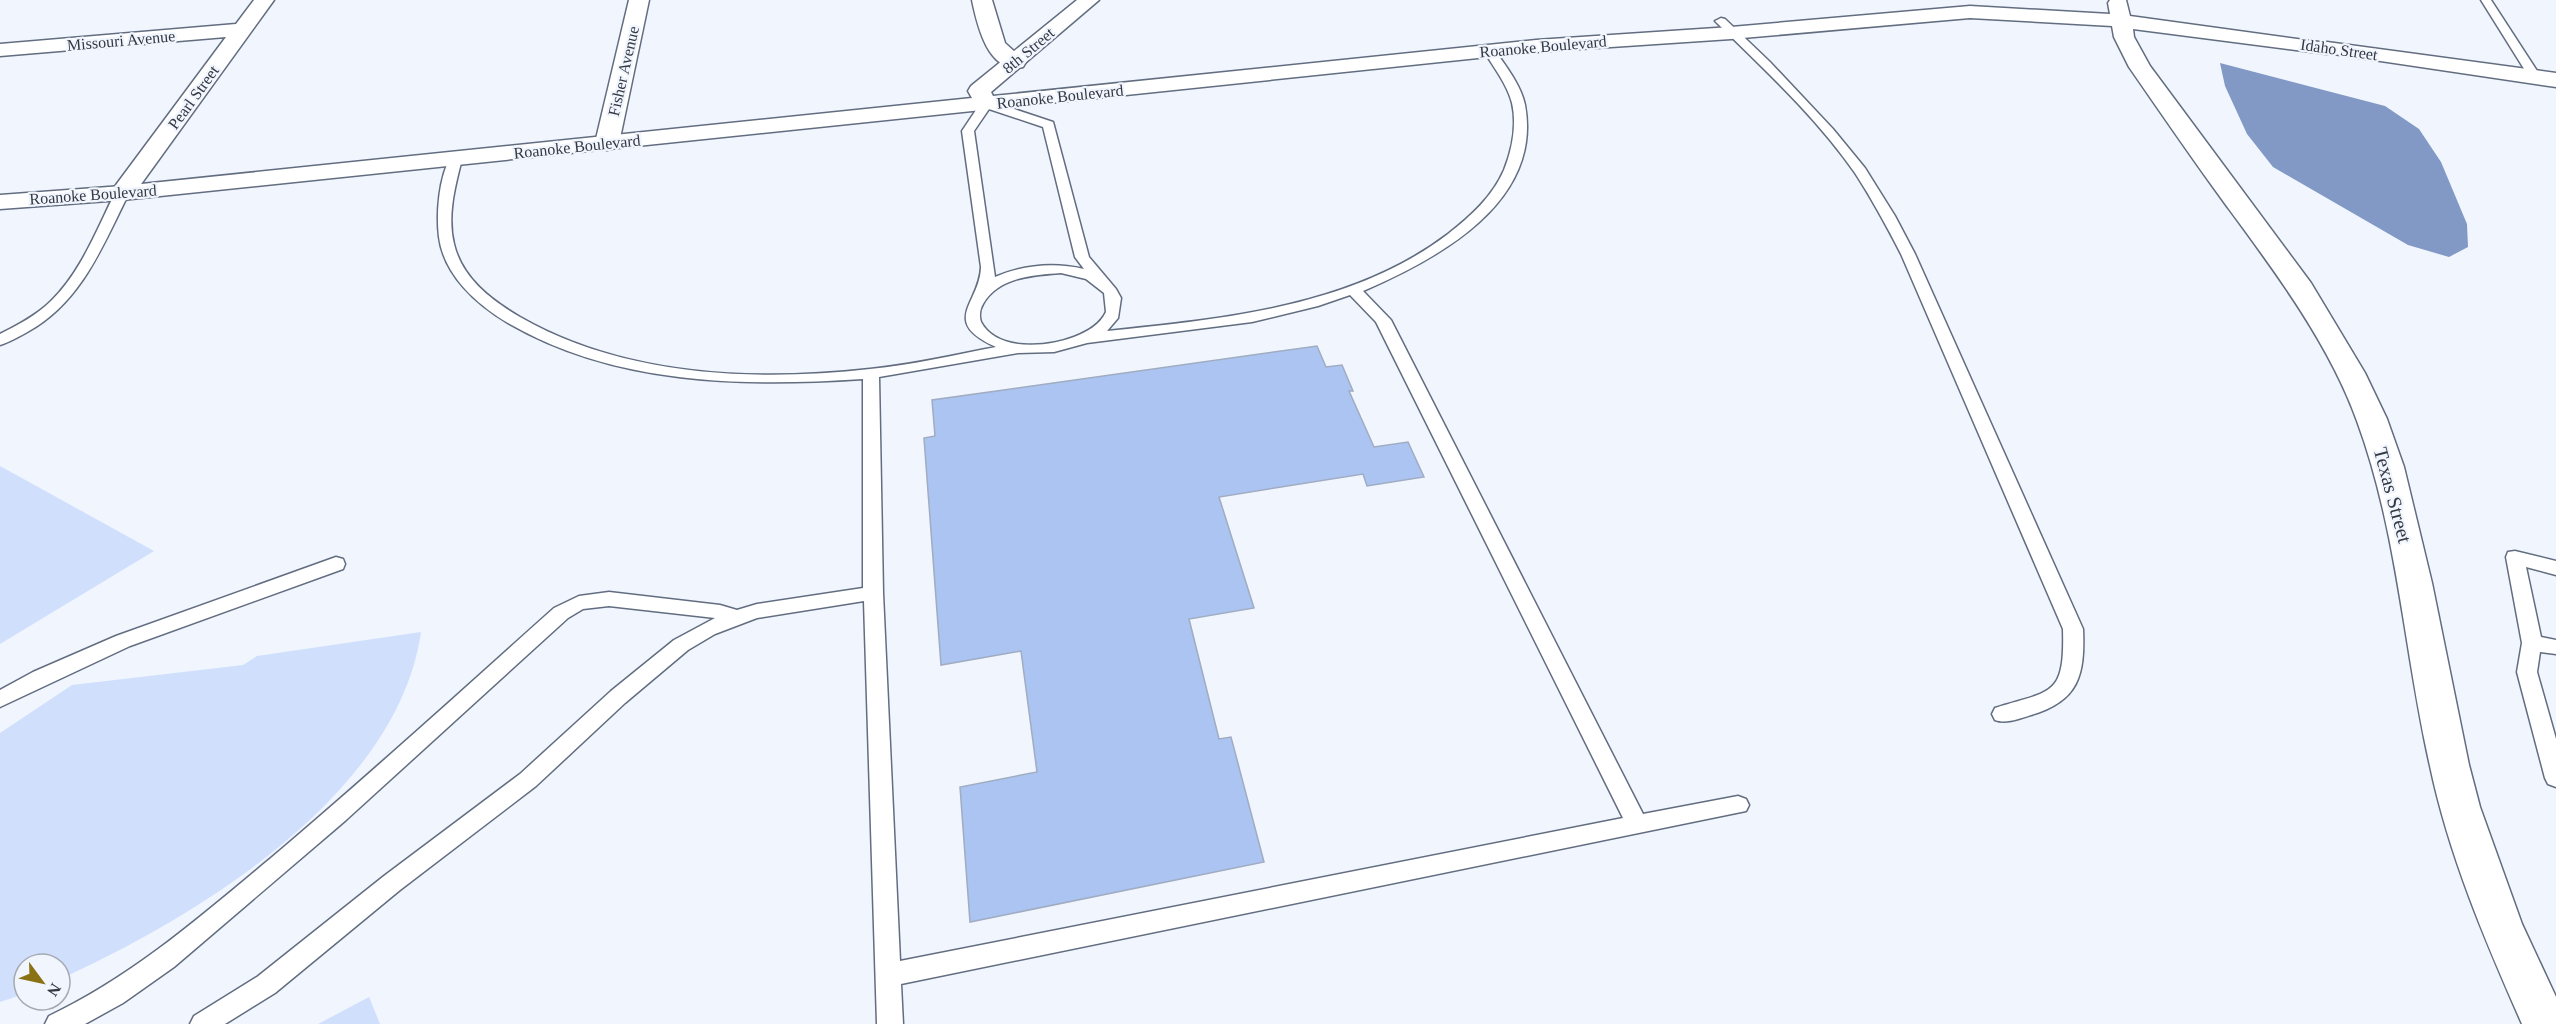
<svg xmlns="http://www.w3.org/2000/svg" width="2556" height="1024" viewBox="0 0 2556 1024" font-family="Georgia,serif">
  <rect width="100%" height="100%" fill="#f0f5fe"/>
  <g fill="#d0e0fc">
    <path d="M0,466l154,85 -154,93z"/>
    <path d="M421,632c-23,161 -217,280 -352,343l-9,4v-15h-36v30l-24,8v-269l72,-48 171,-20 14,-9z"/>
    <path d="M369,997l11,27h-62z"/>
  </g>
  <path fill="#8199c4" d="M2220,63l165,43 34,23 22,33 26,62 1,23 -19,10 -41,-12 -135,-78 -26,-33 -22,-48z"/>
  <path fill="#abc4f1" stroke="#a0acc1" stroke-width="1.5" d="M1317,346l9,21 16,-2 11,26h-4l25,56 34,-5 16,35 -57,9 -4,-12 -144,23 35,111 -65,11 30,120 12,-2 33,125 -294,60 -10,-135 77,-15 -16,-121 -80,14 -17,-227 11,-2 -3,-36z"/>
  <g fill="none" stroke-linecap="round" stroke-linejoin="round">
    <defs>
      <g id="lane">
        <path d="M2481,0h10l50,77 -2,3h-8z"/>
        <path d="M1721,18l4,1 45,43 63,67 32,39 30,48 20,38 168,375c2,46 -4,72 -52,86 -12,4 -25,9 -36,5l-3,-6 3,-6c56,-18 70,-10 68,-79l-162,-375c-14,-27 -29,-55 -46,-81 -38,-55 -90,-103 -138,-150l-2,-2z"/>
        <path d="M1490,48l4,1c11,16 27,36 31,56 18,98 -88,154 -162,186l28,29 252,494 95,-18 8,3 3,6 -3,6 -845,173 2,40h-26l-13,-423 -107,17 -42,16 -27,16 -63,53 -89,83 -136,104 -125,103 -50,31h-35l4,-8 63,-39 127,-101 136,-102 91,-83 63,-51 41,-22 -106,-12 -26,3 -15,9 -222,202 -172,147 -51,36 -38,21h-40l4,-8c84,-40 151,-99 222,-158 96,-81 189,-166 283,-250l25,-12 30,-4 111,13 17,5 20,-6 106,-16v-209c-121,8 -248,6 -355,-56 -32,-19 -64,-48 -69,-86 -3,-25 0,-59 12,-81h10l1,3c-7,27 -15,57 -8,85 8,34 37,56 66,73 103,59 233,65 350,52 42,-4 84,-14 126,-22 -57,-26 -16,-43 -15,-80l-19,-136 20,-30h8l63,21 36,135 27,32 5,9 -3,20 -11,13c116,-12 245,-24 341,-97 23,-18 44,-37 56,-64 8,-20 13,-45 8,-67 -5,-19 -18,-35 -28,-52zM989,109l54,18 32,130 9,12c-30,-7 -61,-4 -89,8l-21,-146zM1061,273l25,6 18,14 2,19c-6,13 -19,20 -32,25 -26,10 -77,15 -93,-15 -2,-6 -1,-13 2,-18 15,-27 51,-29 78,-31zM1350,295l26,27 247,496 -723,143 -17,-368 -4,-216 139,-24 36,-1 33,-9 165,-21 66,-16z"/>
        <path d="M122,189l7,4c-26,52 -47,108 -100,138 -9,5 -19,11 -29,14v-11c18,-9 37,-19 51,-33 30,-29 46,-72 64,-108z"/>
        <path d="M2515,551l41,10v14l-30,-8 15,70 15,3v14l-16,-2 -3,20 19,67v48l-8,-3 -3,-6 -28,-106 5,-29 -16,-86 2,-5z"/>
        <path d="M336,557l7,2 2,5 -2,5 -213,77 -130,61v-17l33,-18 83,-36z"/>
      </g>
      <g id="street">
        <path d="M254,0h20l-143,198 -9,2 -9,-2 -3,-5 116,-156 -226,19v-12l236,-20z"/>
        <path d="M629,0h20l-30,143 -4,5 -8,2 -8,-2 -4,-5z"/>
        <path d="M972,0h20l13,43 21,19 -3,5c-35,8 -46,-43 -51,-67z"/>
        <path d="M2327,42l229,31v14l-236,-35 -3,-4 3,-4z"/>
      </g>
      <path id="secondary" d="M1077,0h22l-108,92 2,4 543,-56 195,-13 239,-21 140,8 -2,-11 2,-3h16l4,16 204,28 3,4 -3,4 -7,2 -194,-25 1,8 16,29 161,217 54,90 22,46 17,48 28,116 37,182 11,42 42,117 34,73v27h-34c-37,-84 -73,-168 -92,-258 -26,-114 -32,-234 -73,-345 -27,-76 -83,-151 -131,-216 -33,-45 -65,-92 -97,-138l-15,-30 -2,-11 -142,-8 -239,21 -195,13 -1414,148 -122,9v-14l122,-9 850,-88 -4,-7 3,-5z"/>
    </defs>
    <use href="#lane" stroke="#626d80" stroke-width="3"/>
    <use href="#street" stroke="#626d80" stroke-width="3"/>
    <use href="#secondary" stroke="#626d80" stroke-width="3"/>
    <use href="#lane" fill="#fff" fill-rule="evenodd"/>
    <use href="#street" fill="#fff" fill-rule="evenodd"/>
    <use href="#secondary" fill="#fff" fill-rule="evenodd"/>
  </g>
  <g text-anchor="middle" stroke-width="4.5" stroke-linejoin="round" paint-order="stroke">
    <g font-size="16" fill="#343841" stroke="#f0f5fe">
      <text transform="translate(121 40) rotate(-5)" y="6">Missouri Avenue</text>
      <text transform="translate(1543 46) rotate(-5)" y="6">Roanoke Boulevard</text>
      <text transform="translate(2339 49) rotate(8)" y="6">Idaho Street</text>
      <text transform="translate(1028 50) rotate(-40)" y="6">8th Street</text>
      <text transform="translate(623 71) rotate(-77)" y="6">Fisher Avenue</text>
      <text transform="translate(1060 96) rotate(-6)" y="6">Roanoke Boulevard</text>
      <text transform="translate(193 97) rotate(-54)" y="6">Pearl Street</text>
      <text transform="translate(577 146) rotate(-6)" y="6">Roanoke Boulevard</text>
      <text transform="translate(93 194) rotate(-4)" y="6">Roanoke Boulevard</text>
    </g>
    <g font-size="20" fill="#343841" stroke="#f0f5fe">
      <text transform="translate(2393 495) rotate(75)" y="7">Texas Street</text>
    </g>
  </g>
  <g transform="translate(42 982) rotate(123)"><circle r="28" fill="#f0f5fe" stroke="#a5a9b2" stroke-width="1.5"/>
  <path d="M0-4.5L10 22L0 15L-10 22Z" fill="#8a7214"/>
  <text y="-9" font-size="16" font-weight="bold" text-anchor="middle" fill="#343841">N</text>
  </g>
</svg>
